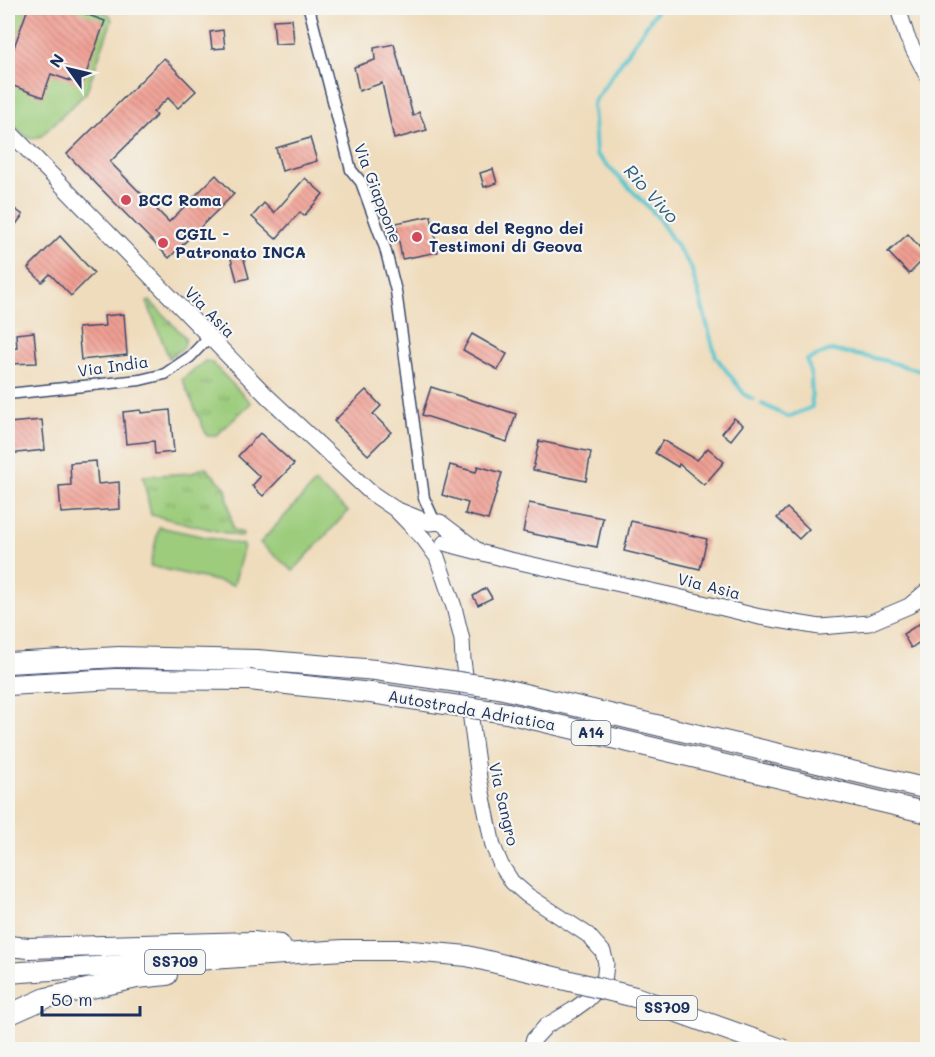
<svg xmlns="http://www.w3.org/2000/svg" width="935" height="1057" viewBox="0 0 935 1057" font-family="Mali,sans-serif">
  <defs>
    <pattern id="grass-tufts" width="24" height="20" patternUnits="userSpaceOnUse" patternTransform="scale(1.5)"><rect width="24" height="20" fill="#9ccc7b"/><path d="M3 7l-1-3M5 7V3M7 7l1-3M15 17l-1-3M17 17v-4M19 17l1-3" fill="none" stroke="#7ea668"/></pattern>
    <pattern id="building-back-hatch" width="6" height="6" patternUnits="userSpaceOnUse" patternTransform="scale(1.5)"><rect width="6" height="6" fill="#f19f93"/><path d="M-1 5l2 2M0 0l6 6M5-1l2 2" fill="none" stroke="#c2827b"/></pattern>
  </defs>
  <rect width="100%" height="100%" fill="#f6f6f2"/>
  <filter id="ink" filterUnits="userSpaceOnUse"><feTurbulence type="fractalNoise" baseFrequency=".0167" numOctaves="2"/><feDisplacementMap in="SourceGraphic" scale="12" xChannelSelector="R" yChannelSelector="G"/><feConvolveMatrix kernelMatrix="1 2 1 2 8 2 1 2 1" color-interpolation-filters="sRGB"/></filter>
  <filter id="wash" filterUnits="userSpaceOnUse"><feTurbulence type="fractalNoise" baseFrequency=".008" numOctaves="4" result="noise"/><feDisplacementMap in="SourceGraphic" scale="24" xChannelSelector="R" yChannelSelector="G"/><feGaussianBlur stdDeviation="1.35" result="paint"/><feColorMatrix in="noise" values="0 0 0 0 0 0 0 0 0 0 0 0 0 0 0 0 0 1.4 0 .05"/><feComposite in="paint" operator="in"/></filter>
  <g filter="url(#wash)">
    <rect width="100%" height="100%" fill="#efdcbc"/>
    <g fill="url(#grass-tufts)" stroke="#5c7e6c" stroke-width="1.5">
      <path d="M150,301l36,37 -2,9 -15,11 -22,-56z"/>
      <path d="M205,361l6,1 40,41 -34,32 -10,1 -25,-57z"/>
      <path d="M205,467l21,21 7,42 10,3 -1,4 -91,-22 -8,-39 49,-3z"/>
    </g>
    <g fill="#9ccc7b" stroke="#5c7e6c" stroke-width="1.5">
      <path d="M15,8h80l15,7 2,5 -26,73 -45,43 -8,3 -10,-4 -15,-17v-92z"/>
      <path d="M315,483l33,28 -55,60 -33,-28z"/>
      <path d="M159,527l85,18 -10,40 -84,-19z"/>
    </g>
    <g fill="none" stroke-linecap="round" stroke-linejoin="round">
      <g stroke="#58c5ce" stroke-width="4">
        <path d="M656,8l1,2 -64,93 3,51 60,61 35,52 25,90 29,38 8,4"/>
        <path d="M762,404l26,13 24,-10 -1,-32 -4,-15 23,-10 53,10 45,13"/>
      </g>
    </g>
    <g id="blocks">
      <g fill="url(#building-back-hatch)">
        <path d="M28,8h41l36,13 -23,64 -31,-11 -8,23 -35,-13v-20z"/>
        <path d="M292,19l2,24 -19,1 -2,-24z"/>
        <path d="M223,30l2,18 -13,1 -2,-17z"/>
        <path d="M394,44l19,72 6,-4 8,18 -33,9 -12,-56 -23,8 -5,-24 21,-7 -1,-12z"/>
        <path d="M164,58l32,33 -18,17 -10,-10 -15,14 4,3 -47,47 59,60 47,-47 18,19 -65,64 -102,-104z"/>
        <path d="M310,138l7,23 -35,10 -6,-23z"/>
        <path d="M493,169l4,14 -13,4 -4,-14z"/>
        <path d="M305,178l18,16 -19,22 -4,-4 -24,27 -24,-22 12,-14 10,10z"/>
        <path d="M8,204l15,11 -15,20z"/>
        <path d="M431,216l7,36 -36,7 -6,-36z"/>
        <path d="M908,234l19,22 -18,18 -21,-22z"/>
        <path d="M60,236l34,37 -23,23 -21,-22 -8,8 -14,-14z"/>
        <path d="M242,252l7,26 -12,3 -7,-26z"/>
        <path d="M124,314l3,41 -46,5 -3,-32 27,-2 -1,-10z"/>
        <path d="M34,332l3,31 -29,1v-15l9,-1 -1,-14z"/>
        <path d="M472,334l35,20 -9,16 -35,-20z"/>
        <path d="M431,387l85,27 -9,28 -85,-27z"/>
        <path d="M366,390l15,16 -8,8 18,18 -23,23 -34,-34z"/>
        <path d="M141,410v3l29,-3 4,42 -19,2 -1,-13 -28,3 -3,-32z"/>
        <path d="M734,418l9,7 -12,15 -9,-7z"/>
        <path d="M42,420l3,30 -37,4v-31z"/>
        <path d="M260,433l34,31 -31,32 -11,-10 8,-9 -22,-21z"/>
        <path d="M663,440l34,20 11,-12 16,14 -20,23 -25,-21 -1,3 -23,-14z"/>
        <path d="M539,441l52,11 -5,29 -53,-11z"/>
        <path d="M96,461l2,23 21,-2 1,27 -59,4 -2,-27 12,-1 -1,-22z"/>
        <path d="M450,465l26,7 2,-6 24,7 -14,47 -23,-6 3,-11 -26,-8z"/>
        <path d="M529,503l74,15 -6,29 -74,-15z"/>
        <path d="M787,508l22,21 -10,10 -22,-21z"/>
        <path d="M631,521l76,18 -7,30 -76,-18z"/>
        <path d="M486,588l6,10 -14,7 -5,-9z"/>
        <path d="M927,619v18l-16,11 -8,-14z"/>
      </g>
    </g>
  </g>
  <g filter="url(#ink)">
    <use href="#blocks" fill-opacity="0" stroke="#3b496c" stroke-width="1.5"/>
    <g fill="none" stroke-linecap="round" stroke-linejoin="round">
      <defs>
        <g id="street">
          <path d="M309,8l42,162 10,12 24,66 11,43 28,207 11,24"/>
          <path d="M8,394l132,-14 25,-6 25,-17 19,-20"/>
        </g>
        <g id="secondary">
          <path d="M898,8l9,29 21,41"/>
          <path d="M8,130l260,267 102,95 25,17 35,14 10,-1 37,28"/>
          <path d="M395,509l29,30 13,18 17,50 8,33 1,20 16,118 14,68 8,19 11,17 15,13 61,40 15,17 3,11 -2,20 -17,17 -14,10 -27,16 -12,13 -4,11"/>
          <path d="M444,543l62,16 168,37 86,21 60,10 49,-4 40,-17 19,-16"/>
        </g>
        <g id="highway">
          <path d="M8,663l111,-6 138,3"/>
          <path d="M8,685l107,-6 134,1"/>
          <path d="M8,946l21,2 224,-6 27,3"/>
          <path d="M8,973l335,-23h58l66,6 79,19"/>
          <path d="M8,1015l38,-17 91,-20 30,-3"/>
        </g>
      </defs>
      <use href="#street" stroke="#3b496c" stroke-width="13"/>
      <use href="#secondary" stroke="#3b496c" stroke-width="17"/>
      <use href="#highway" stroke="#3b496c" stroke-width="22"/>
      <use href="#street" stroke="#fff" stroke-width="10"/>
      <use href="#secondary" stroke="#fff" stroke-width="15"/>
      <use href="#highway" stroke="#fff" stroke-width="20"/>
      <defs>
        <g id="highway-bridge">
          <path d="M257,660l119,10 123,18 429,101"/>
          <path d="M249,680l122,13 136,20 421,100"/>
          <path d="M546,975l89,22 149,53"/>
        </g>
      </defs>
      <use href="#highway-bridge" stroke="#3b496c" stroke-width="22" stroke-linecap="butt"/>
      <use href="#highway-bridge" stroke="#fff" stroke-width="20"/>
    </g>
  </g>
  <g fill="#d1495b" stroke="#f6f6f2" stroke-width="2">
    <circle cx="126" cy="200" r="6"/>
    <circle cx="417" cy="237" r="6"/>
    <circle cx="163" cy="243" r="6"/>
  </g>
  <g text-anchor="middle" stroke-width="4.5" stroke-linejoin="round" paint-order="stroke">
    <g fill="#f6f6f2" stroke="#5d6b8a" stroke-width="1.5">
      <rect x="571.5" y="721" width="39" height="24" rx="4.5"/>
      <rect x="145" y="950" width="60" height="24" rx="4.5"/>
      <rect x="637" y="996" width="60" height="24" rx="4.5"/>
    </g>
    <g font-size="15" font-weight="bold" fill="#1b2f5e">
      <text x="591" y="738">A14</text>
      <text x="175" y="967">SS709</text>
      <text x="667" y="1013">SS709</text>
    </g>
    <g font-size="16" fill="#1b2f5e" stroke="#f6f6f2">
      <text transform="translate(378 193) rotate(69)" y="6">Via Giappone</text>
      <text transform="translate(210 312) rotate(46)" y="6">Via Asia</text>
      <text transform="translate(113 366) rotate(-8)" y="6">Via India</text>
      <text transform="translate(709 586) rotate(14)" y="6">Via Asia</text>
      <text transform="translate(472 710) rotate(10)" y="6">Autostrada Adriatica</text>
      <text transform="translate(504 804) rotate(77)" y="6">Via Sangro</text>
    </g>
    <g font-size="16" font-weight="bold" fill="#1b2f5e" stroke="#f6f6f2" text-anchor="start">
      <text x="138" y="206">BCC Roma</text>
      <text x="429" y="234">Casa del Regno dei<tspan x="429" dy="18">Testimoni di Geova</tspan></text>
      <text x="175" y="240">CGIL -<tspan x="175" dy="18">Patronato INCA</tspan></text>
    </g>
    <g font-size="18" font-style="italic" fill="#2d5c80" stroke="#f6f6f2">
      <text transform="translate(651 194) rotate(48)" y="6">Rio Vivo</text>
    </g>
  </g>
  <rect width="935" height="1057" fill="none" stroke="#f6f6f2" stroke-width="30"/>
  <g transform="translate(69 69) rotate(304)" stroke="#f6f6f2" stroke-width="4.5" paint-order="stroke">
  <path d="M0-4.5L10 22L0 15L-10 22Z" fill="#1b2f5e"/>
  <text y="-9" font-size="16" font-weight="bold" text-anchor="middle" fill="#1b2f5e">N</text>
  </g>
  <path d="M42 1006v9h98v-9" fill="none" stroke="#1b2f5e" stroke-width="3"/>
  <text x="51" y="1006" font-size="18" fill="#1b2f5e" stroke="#f6f6f2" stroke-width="4.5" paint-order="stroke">50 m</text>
</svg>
